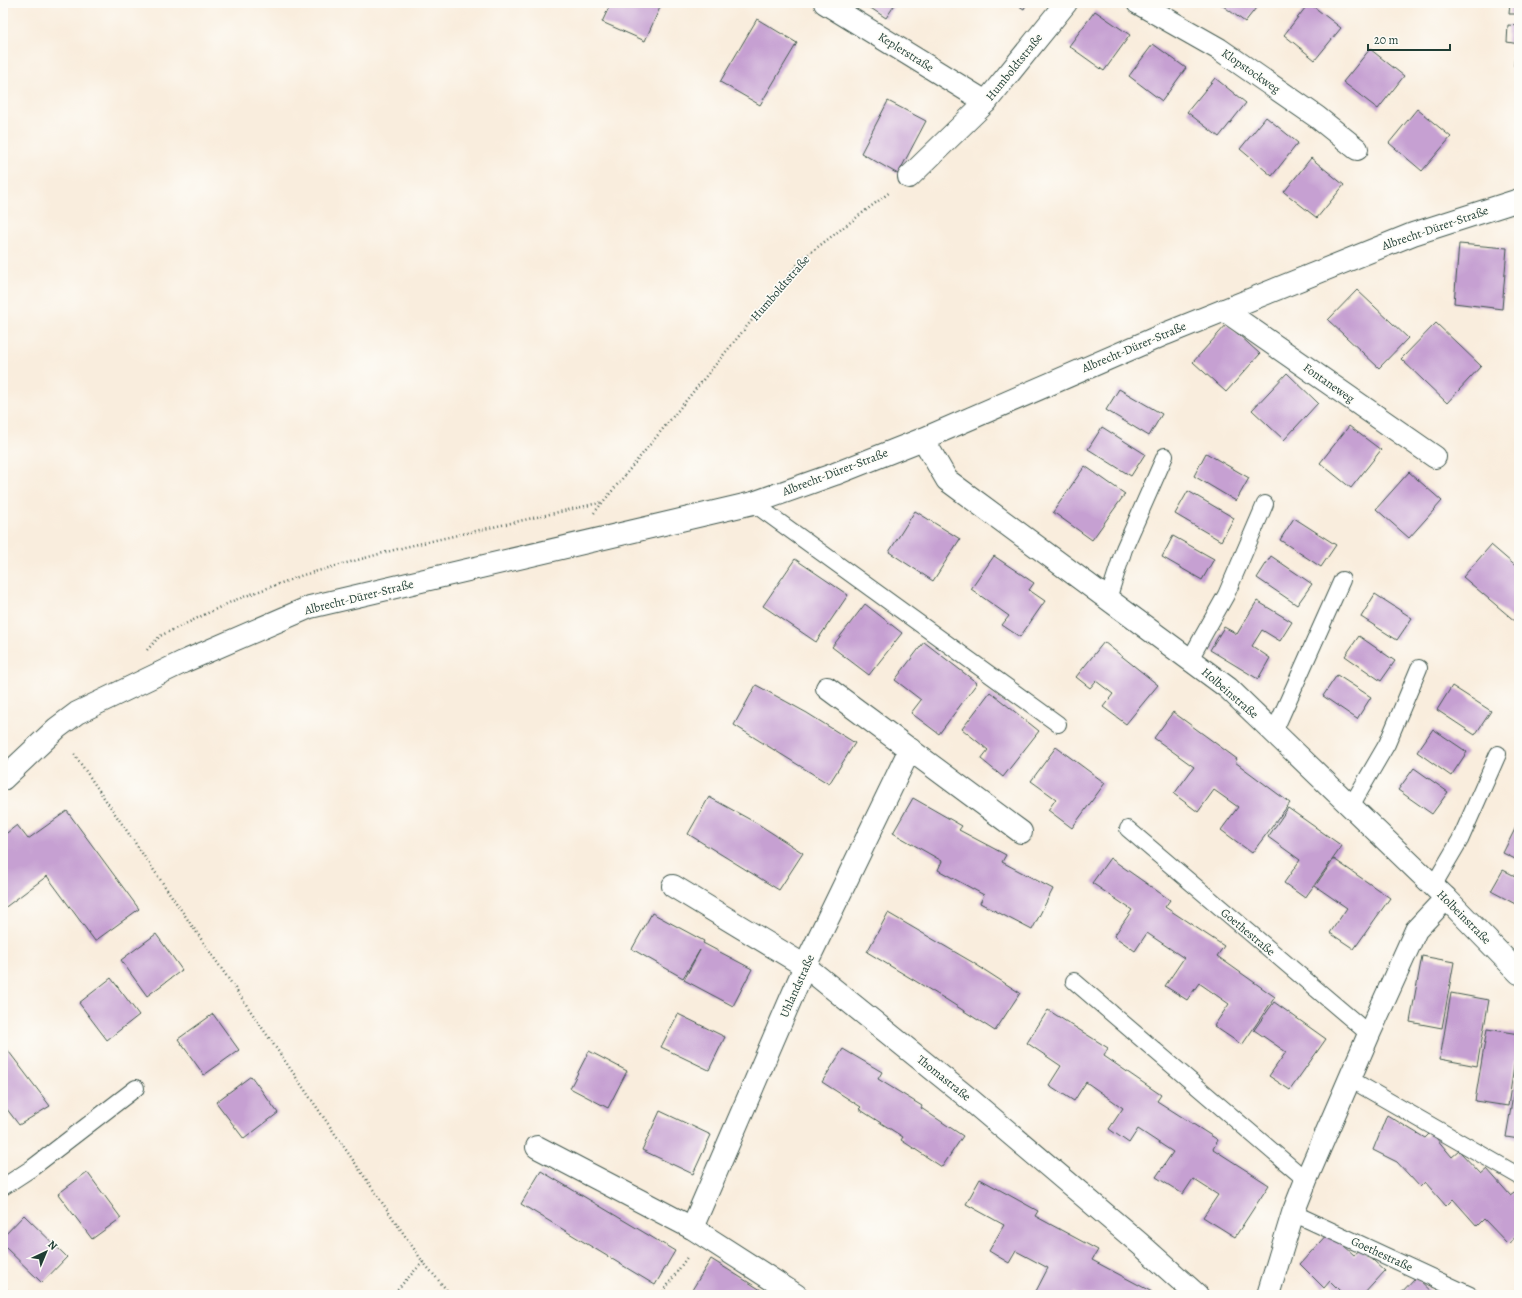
<svg xmlns="http://www.w3.org/2000/svg" width="1522" height="1298" viewBox="0 0 1522 1298" font-family="Alegreya,serif">
  <rect width="100%" height="100%" fill="#fdfcf7"/>
  <filter id="ink" filterUnits="userSpaceOnUse"><feTurbulence type="fractalNoise" baseFrequency=".025" numOctaves="2"/><feDisplacementMap in="SourceGraphic" scale="8" xChannelSelector="R" yChannelSelector="G"/><feConvolveMatrix kernelMatrix="1 2 1 2 8 2 1 2 1" color-interpolation-filters="sRGB"/></filter>
  <filter id="wash" filterUnits="userSpaceOnUse"><feTurbulence type="fractalNoise" baseFrequency=".012" numOctaves="4" result="noise"/><feDisplacementMap in="SourceGraphic" scale="16" xChannelSelector="R" yChannelSelector="G"/><feGaussianBlur stdDeviation="0.9" result="paint"/><feColorMatrix in="noise" values="0 0 0 0 0 0 0 0 0 0 0 0 0 0 0 0 0 1.4 0 .05"/><feComposite in="paint" operator="in"/></filter>
  <g filter="url(#wash)">
    <rect width="100%" height="100%" fill="#f9eddd"/>
    <g id="blocks">
      <g fill="#c6a0d2">
        <path d="M611,3h51l-17,38 -43,-19z"/>
        <path d="M863,3h33l-10,15z"/>
        <path d="M1014,3h13l-3,6z"/>
        <path d="M1219,3h41l-15,19z"/>
        <path d="M1309,3l32,25 -26,32 -31,-25z"/>
        <path d="M1510,3h9v11h-10z"/>
        <path d="M1095,11l35,24 -26,36 -35,-25z"/>
        <path d="M757,19l40,24 -37,62 -40,-23z"/>
        <path d="M1508,25l11,1v18l-12,-2z"/>
        <path d="M1153,44l33,24 -24,33 -33,-25z"/>
        <path d="M1370,49l34,27 -26,33 -35,-27z"/>
        <path d="M1515,51h4v15h-5z"/>
        <path d="M1215,78l31,25 -27,34 -32,-25z"/>
        <path d="M888,101l38,20 -28,53 -37,-21z"/>
        <path d="M1417,109l34,28 -29,34 -33,-28z"/>
        <path d="M1266,117l32,26 -26,33 -32,-27z"/>
        <path d="M1311,158l33,27 -27,33 -33,-26z"/>
        <path d="M1459,244l48,4 -5,61 -48,-6z"/>
        <path d="M1357,290l51,48 -29,30 -51,-48z"/>
        <path d="M1436,323l45,43 -34,37 -46,-44z"/>
        <path d="M1227,324l33,30 -34,38 -33,-30z"/>
        <path d="M1287,373l31,30 -34,37 -32,-30z"/>
        <path d="M1119,389l43,25 -13,22 -43,-26z"/>
        <path d="M1349,426l32,24 -30,38 -31,-25z"/>
        <path d="M1102,427l43,27 -14,22 -43,-27z"/>
        <path d="M1206,453l43,25 -13,23 -42,-25z"/>
        <path d="M1085,466l40,28 -33,46 -39,-28z"/>
        <path d="M1409,472l33,29 -33,37 -33,-29z"/>
        <path d="M1188,491l46,27 -13,23 -46,-27z"/>
        <path d="M915,511l45,28 -27,42 -44,-29z"/>
        <path d="M1294,518l42,27 -15,22 -41,-27z"/>
        <path d="M1173,536l41,23 -12,21 -40,-23z"/>
        <path d="M1491,545l28,24v50l-3,3 -53,-45z"/>
        <path d="M994,556l40,27 -5,7 16,11 -25,36 -18,-12 7,-9 -38,-27z"/>
        <path d="M1271,556l41,28 -15,21 -40,-27z"/>
        <path d="M795,559l53,36 -32,47 -53,-36z"/>
        <path d="M1375,594l37,24 -15,22 -36,-23z"/>
        <path d="M1257,601l35,21 -12,19 -18,-11 -10,16 18,12 -12,21 -48,-29 14,-23 13,7z"/>
        <path d="M865,604l37,29 -33,42 -37,-28z"/>
        <path d="M1359,636l36,25 -14,20 -36,-25z"/>
        <path d="M924,642l53,41 -38,51 -28,-21 10,-13 -26,-20z"/>
        <path d="M1104,642l54,43 -32,39 -23,-17 10,-13 -17,-13 -6,7 -14,-11z"/>
        <path d="M1337,675l34,22 -14,22 -34,-23z"/>
        <path d="M756,685l51,28 48,30 -26,41 -95,-59z"/>
        <path d="M1452,686l39,25 -16,24 -38,-25z"/>
        <path d="M990,692l49,39 -36,46 -22,-18 7,-9 -26,-21z"/>
        <path d="M1173,712l64,47 -2,3 55,41 -38,50 -31,-23 17,-23 -24,-17 -16,22 -24,-18 20,-27 -40,-29z"/>
        <path d="M1433,729l34,23 -16,24 -34,-24z"/>
        <path d="M1056,747l49,36 -33,45 -24,-18 8,-11 -25,-18z"/>
        <path d="M1414,768l34,24 -16,22 -34,-24z"/>
        <path d="M709,797l49,27 45,29 -24,37 -91,-56z"/>
        <path d="M913,798l49,28 -3,4 47,25 -4,7 51,27 -21,41 -52,-27 4,-8 -46,-25 4,-9 -49,-28z"/>
        <path d="M1288,808l54,38 -37,52 -21,-15 16,-23 -32,-23z"/>
        <path d="M67,811l72,98 -44,32 -48,-65 -44,33v-73l14,-11 11,14z"/>
        <path d="M1516,827l3,1v33l-16,-8z"/>
        <path d="M1110,858l60,42 -5,7 59,39 -7,10 58,41 -33,48 -28,-19 15,-22 -30,-21 -12,17 -22,-14 19,-28 -37,-25 -12,18 -21,-15 18,-26 -40,-27z"/>
        <path d="M1334,859l56,39 -36,51 -24,-16 17,-25 -32,-22z"/>
        <path d="M1503,870l16,8v28l-28,-15z"/>
        <path d="M652,913l52,28 -1,2 49,26 -19,37 -49,-26 16,-30 -17,28 -51,-29z"/>
        <path d="M888,913l84,49 48,31 -25,38 -48,-31 -80,-48z"/>
        <path d="M156,934l26,36 -35,26 -26,-36z"/>
        <path d="M1422,956l32,6 -12,66 -32,-6z"/>
        <path d="M111,978l28,37 -32,25 -28,-37z"/>
        <path d="M1451,993l38,7 -12,66 -37,-7z"/>
        <path d="M1274,1002l52,37 -36,51 -21,-14 17,-24 -32,-22z"/>
        <path d="M1048,1010l60,38 -4,8 57,39 -4,6 61,39 -5,9 56,36 -34,52 -32,-20 15,-22 -25,-16 -10,15 -27,-17 17,-25 -35,-23 -9,14 -20,-14 14,-21 -37,-26 -12,19 -25,-16 12,-19 -34,-23z"/>
        <path d="M213,1014l26,36 -35,25 -26,-36z"/>
        <path d="M678,1014l47,23 -16,33 -48,-23z"/>
        <path d="M1487,1029l32,5 -11,72 -33,-5z"/>
        <path d="M3,1044l47,62 -31,19 -16,-21z"/>
        <path d="M843,1049l39,23 -4,7 44,27 -1,2 42,28 -21,31 -41,-27 2,-3 -44,-28 2,-2 -39,-25z"/>
        <path d="M589,1051l38,20 -19,37 -38,-20z"/>
        <path d="M1518,1066l1,1v72l-13,-2z"/>
        <path d="M251,1076l27,37 -34,26 -28,-37z"/>
        <path d="M660,1111l51,24 -18,39 -51,-24z"/>
        <path d="M1387,1115l38,23 6,-6 21,25 7,-6 22,23 6,-5 23,26 7,-5 2,2v42l-11,10 -24,-25 -7,7 -24,-27 -7,7 -21,-24 -5,5 -23,-25 -24,-12z"/>
        <path d="M541,1171l134,80 -20,34 -134,-81z"/>
        <path d="M87,1172l34,46 -29,21 -34,-45z"/>
        <path d="M980,1179l58,32 -3,5 63,34 -6,10 60,32 -2,3h-71l-5,-3 -1,3h-39l14,-27 -32,-17 -7,12 -20,-12 15,-26 -38,-21z"/>
        <path d="M24,1215l43,42 -25,26 -39,-38v-8z"/>
        <path d="M1329,1232l25,23 7,-6 24,22 -22,24h-19l-14,-14 -6,7 -24,-24z"/>
        <path d="M711,1259l24,15 34,21h-70l-7,-5z"/>
        <path d="M1416,1277l19,18h-36z"/>
      </g>
    </g>
  </g>
  <g filter="url(#ink)">
    <use href="#blocks" fill-opacity="0" stroke="#40574d" stroke-width="1"/>
    <g fill="none" stroke-linecap="round" stroke-linejoin="round">
      <defs>
        <g id="service">
          <path d="M753,503l305,221"/>
          <path d="M1108,599l16,-50 41,-93"/>
          <path d="M1190,659l36,-64 39,-91"/>
          <path d="M1274,732l68,-152"/>
          <path d="M1351,806l36,-62 32,-76"/>
          <path d="M1128,829l241,205"/>
          <path d="M1433,886l27,-46 38,-86"/>
          <path d="M1074,981l232,199"/>
          <path d="M1350,1079l169,97"/>
          <path d="M3,1187l29,-19 104,-80"/>
          <path d="M1293,1213l177,82"/>
        </g>
        <g id="minor">
          <path d="M825,3l161,99"/>
          <path d="M1138,3l81,46 98,68 40,32"/>
          <path d="M909,177l77,-75 80,-99"/>
          <path d="M1224,310l211,147"/>
          <path d="M923,439l24,41 281,208 218,210 73,75"/>
          <path d="M827,688l194,144"/>
          <path d="M673,886l132,80 162,131 172,146 58,52"/>
          <path d="M537,1147l155,81 104,67"/>
          <path d="M692,1228l113,-262 105,-217"/>
          <path d="M1268,1295l25,-82 13,-33 63,-146 47,-104 30,-32"/>
        </g>
        <path id="tertiary" d="M3,779l54,-51 20,-15 106,-51 127,-55 443,-104 82,-29 88,-35 242,-105 248,-100 106,-34"/>
      </defs>
      <use href="#service" stroke="#40574d" stroke-width="18"/>
      <use href="#minor" stroke="#40574d" stroke-width="24"/>
      <use href="#tertiary" stroke="#40574d" stroke-width="24"/>
      <g stroke="#40574d" stroke-width="2.5" stroke-dasharray="1 3" stroke-linecap="butt">
        <path d="M594,513l208,-254 88,-67"/>
        <path d="M147,650l13,-14 75,-36 68,-25 102,-28 198,-45"/>
        <path d="M74,754l349,508 28,33"/>
        <path d="M3,1287l10,8"/>
        <path d="M392,1295l31,-33"/>
        <path d="M661,1295l27,-39"/>
      </g>
      <use href="#service" stroke="#fff" stroke-width="16"/>
      <use href="#minor" stroke="#fff" stroke-width="22"/>
      <use href="#tertiary" stroke="#fff" stroke-width="22"/>
    </g>
  </g>
  <g text-anchor="middle" stroke-width="3.5" stroke-linejoin="round" paint-order="stroke">
    <g font-size="12" fill="#1f3d34" stroke="#fdfcf7">
      <text transform="translate(906 52) rotate(32)" y="4">Keplerstraße</text>
      <text transform="translate(1014 67) rotate(-51)" y="4">Humboldtstraße</text>
      <text transform="translate(1251 71) rotate(35)" y="4">Klopstockweg</text>
      <text transform="translate(1435 228) rotate(-19)" y="4">Albrecht-Dürer-Straße</text>
      <text transform="translate(780 288) rotate(-49)" y="4">Humboldtstraße</text>
      <text transform="translate(1134 347) rotate(-23)" y="4">Albrecht-Dürer-Straße</text>
      <text transform="translate(1329 383) rotate(35)" y="4">Fontaneweg</text>
      <text transform="translate(835 472) rotate(-21)" y="4">Albrecht-Dürer-Straße</text>
      <text transform="translate(359 597) rotate(-14)" y="4">Albrecht-Dürer-Straße</text>
      <text transform="translate(1230 693) rotate(41)" y="4">Holbeinstraße</text>
      <text transform="translate(1464 917) rotate(45)" y="4">Holbeinstraße</text>
      <text transform="translate(1248 932) rotate(40)" y="4">Goethestraße</text>
      <text transform="translate(797 986) rotate(-66)" y="4">Uhlandstraße</text>
      <text transform="translate(944 1078) rotate(39)" y="4">Thomastraße</text>
      <text transform="translate(1382 1254) rotate(25)" y="4">Goethestraße</text>
    </g>
  </g>
  <rect width="1522" height="1298" fill="none" stroke="#fdfcf7" stroke-width="16"/>
  <g transform="translate(46 1252) rotate(44)" stroke="#fdfcf7" stroke-width="3" paint-order="stroke">
  <path d="M0-3L7 15L0 10L-7 15Z" fill="#1f3d34"/>
  <text y="-6" font-size="11" font-weight="bold" text-anchor="middle" fill="#1f3d34">N</text>
  </g>
  <path d="M1368 44v6h82v-6" fill="none" stroke="#1f3d34" stroke-width="2"/>
  <text x="1374" y="44" font-size="12" fill="#1f3d34" stroke="#fdfcf7" stroke-width="3" paint-order="stroke">20 m</text>
</svg>
